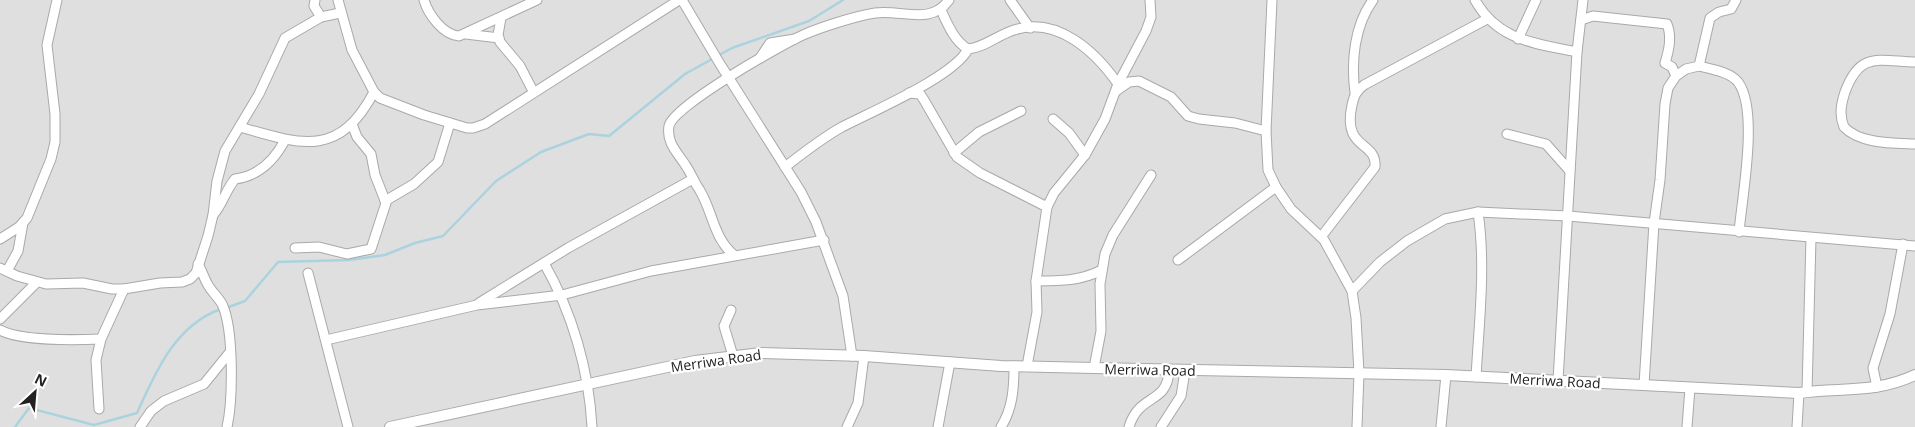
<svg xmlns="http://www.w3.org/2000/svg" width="1915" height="427" viewBox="0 0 1915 427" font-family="'Open Sans',sans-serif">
  <rect width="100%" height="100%" fill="#f2efe9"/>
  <rect fill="#e0dfdf" x="0" y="0" width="1915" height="427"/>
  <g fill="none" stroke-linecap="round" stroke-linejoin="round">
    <g stroke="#aad3df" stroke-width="2.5">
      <path d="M719,55l13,-7 77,-27 34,-21"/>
      <path d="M226,308l19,-7 33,-39 71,-2 36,-5 30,-12 28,-7 53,-55 45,-29 48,-18 20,2 76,-62 29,-16"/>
      <path d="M15,427l14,-19 65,17 43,-12c18,-40 38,-88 84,-104"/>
    </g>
    <defs>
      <g id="minor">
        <path d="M315,0l-1,6 7,11"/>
        <path d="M338,0l14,50 22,42 6,6 44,17 43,13h6l12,-4 194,-124"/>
        <path d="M424,0c4,14 19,35 35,36l78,-36"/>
        <path d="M682,0l38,64 81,128 15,30 27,74 9,60"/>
        <path d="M1010,0l20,28"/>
        <path d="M1272,0l-6,131 2,39 8,17 15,22 33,31 28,51 4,27 3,55 -2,54"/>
        <path d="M1475,0c23,41 60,43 102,52"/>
        <path d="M941,10c6,13 13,31 27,39 15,-1 30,-14 46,-19 43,-14 81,21 104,54"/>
        <path d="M501,18l-3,17 2,7 20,24 13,25"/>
        <path d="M1581,20l12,-4 74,8c5,13 2,26 -2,39l7,4 4,9"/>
        <path d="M466,34l33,4"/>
        <path d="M1518,39l18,-39"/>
        <path d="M760,58l10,-15 25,-4"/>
        <path d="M1915,62c-37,-1 -55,-11 -70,30 -4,12 -6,23 -1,35 16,17 49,16 71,17"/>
        <path d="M1699,66c12,3 31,6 39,16 21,28 4,115 1,150"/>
        <path d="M1116,91l13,-9 10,-1 32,16 17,19 11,3 36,4 31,8"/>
        <path d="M909,93l11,1 4,6 33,57 23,16 67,34"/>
        <path d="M1355,93c-4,-31 -1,-67 18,-93"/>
        <path d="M1053,119l16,14 16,22"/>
        <path d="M240,127c62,18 99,31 134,-35"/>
        <path d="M1507,134l39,10 24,27"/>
        <path d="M954,153l25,-21 42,-21"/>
        <path d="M785,167c18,-14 37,-29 57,-40 29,-15 113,-51 126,-78"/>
        <path d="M385,201l29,-17 24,-22 12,-39"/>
        <path d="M213,215c10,-11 12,-24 22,-36 24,-3 39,-18 50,-39"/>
        <path d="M1321,237l54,-70c2,-27 -33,-16 -23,-62 2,-9 4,-14 12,-20l123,-66"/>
        <path d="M0,239l19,-12 8,-9 24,-59 4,-17v-28l-8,-69 10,-45"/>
        <path d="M295,248l24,-1 28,7 24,-5 15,-46 -11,-28 -4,-21 -14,-17 -5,-13"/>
        <path d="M734,255c-21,-17 -21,-44 -35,-66 -5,-7 -8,-16 -13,-23 -8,-13 -20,-23 -17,-40 4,-20 112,-81 134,-91 18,-8 53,-19 72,-22 27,-4 55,13 74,-13"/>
        <path d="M1178,260l98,-73"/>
        <path d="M544,263c28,49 45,107 48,164"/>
        <path d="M198,264c4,7 6,14 10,21 4,7 10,12 14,19 12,25 11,96 5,123"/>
        <path d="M0,268l17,8 29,8 37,-1 29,6h12l36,-6 22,-1 8,-3 6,-6 12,-37 5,-21 4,-34 8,-30 34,-57 26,-56 36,-21 19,-4"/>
        <path d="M7,271l11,-20 5,-28"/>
        <path d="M308,273l40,154"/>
        <path d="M1036,281c25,0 44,0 66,-11"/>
        <path d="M1352,291l28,-29 27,-21 38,-22 33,-7 90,4 347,30"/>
        <path d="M479,303l89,-55 125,-69"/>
        <path d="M731,310l-7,16 9,30"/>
        <path d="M0,319l37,-37"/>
        <path d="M0,330c20,11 76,10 101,9"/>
        <path d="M326,340l151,-35 85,-10 89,-24 173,-31"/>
        <path d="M1027,366l10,-54 -1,-31 11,-74 7,-14 31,-38 20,-36 13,-35 28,-53 5,-14 -1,-17"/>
        <path d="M1094,368l7,-37 -1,-47 5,-30 8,-19 38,-60"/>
        <path d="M1476,377c3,-54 10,-111 2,-165"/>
        <path d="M1558,381l19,-329 6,-52"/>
        <path d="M1644,385l10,-162 6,-43 5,-76 3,-16 8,-12 10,-7 13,-3 11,-48 9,-6 12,-3 5,-9"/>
        <path d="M1877,387l-4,-19 17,-54 13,-70"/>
        <path d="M1807,392l4,-154"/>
        <path d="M99,409l-3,-49 5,-21 23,-50"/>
        <path d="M140,427l11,-16 13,-10 40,-17 26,-32"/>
        <path d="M847,427l11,-24 6,-47"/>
        <path d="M938,427l12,-65"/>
        <path d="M1001,427c12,-19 13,-40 13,-61"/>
        <path d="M1129,427c10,-34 38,-22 40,-56"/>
        <path d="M1161,427l20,-31 4,-25"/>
        <path d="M1441,427l5,-52"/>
        <path d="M1687,427l3,-39"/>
        <path d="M1797,427l2,-34"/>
      </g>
      <path id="tertiary" d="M390,427l305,-66 66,-8 103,3 137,10 93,2 352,7 353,18c41,-6 76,1 116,-18"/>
    </defs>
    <use href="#minor" stroke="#a9a9a9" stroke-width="11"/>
    <use href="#tertiary" stroke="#a9a9a9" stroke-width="12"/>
    <use href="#minor" stroke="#fff" stroke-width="9"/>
    <use href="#tertiary" stroke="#fff" stroke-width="10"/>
  </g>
  <g text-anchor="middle" stroke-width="4.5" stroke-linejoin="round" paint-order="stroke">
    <g font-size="14" fill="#222" stroke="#fff">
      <text transform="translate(716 361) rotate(-8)" y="5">Merriwa Road</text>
      <text transform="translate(1150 370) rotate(1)" y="5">Merriwa Road</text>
      <text transform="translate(1555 381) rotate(3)" y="5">Merriwa Road</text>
    </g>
  </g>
  <g transform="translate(35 392) rotate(26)" stroke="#ffffff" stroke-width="4" paint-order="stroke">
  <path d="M0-4L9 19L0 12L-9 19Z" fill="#222222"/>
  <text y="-8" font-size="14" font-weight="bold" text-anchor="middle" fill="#222222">N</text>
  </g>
</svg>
